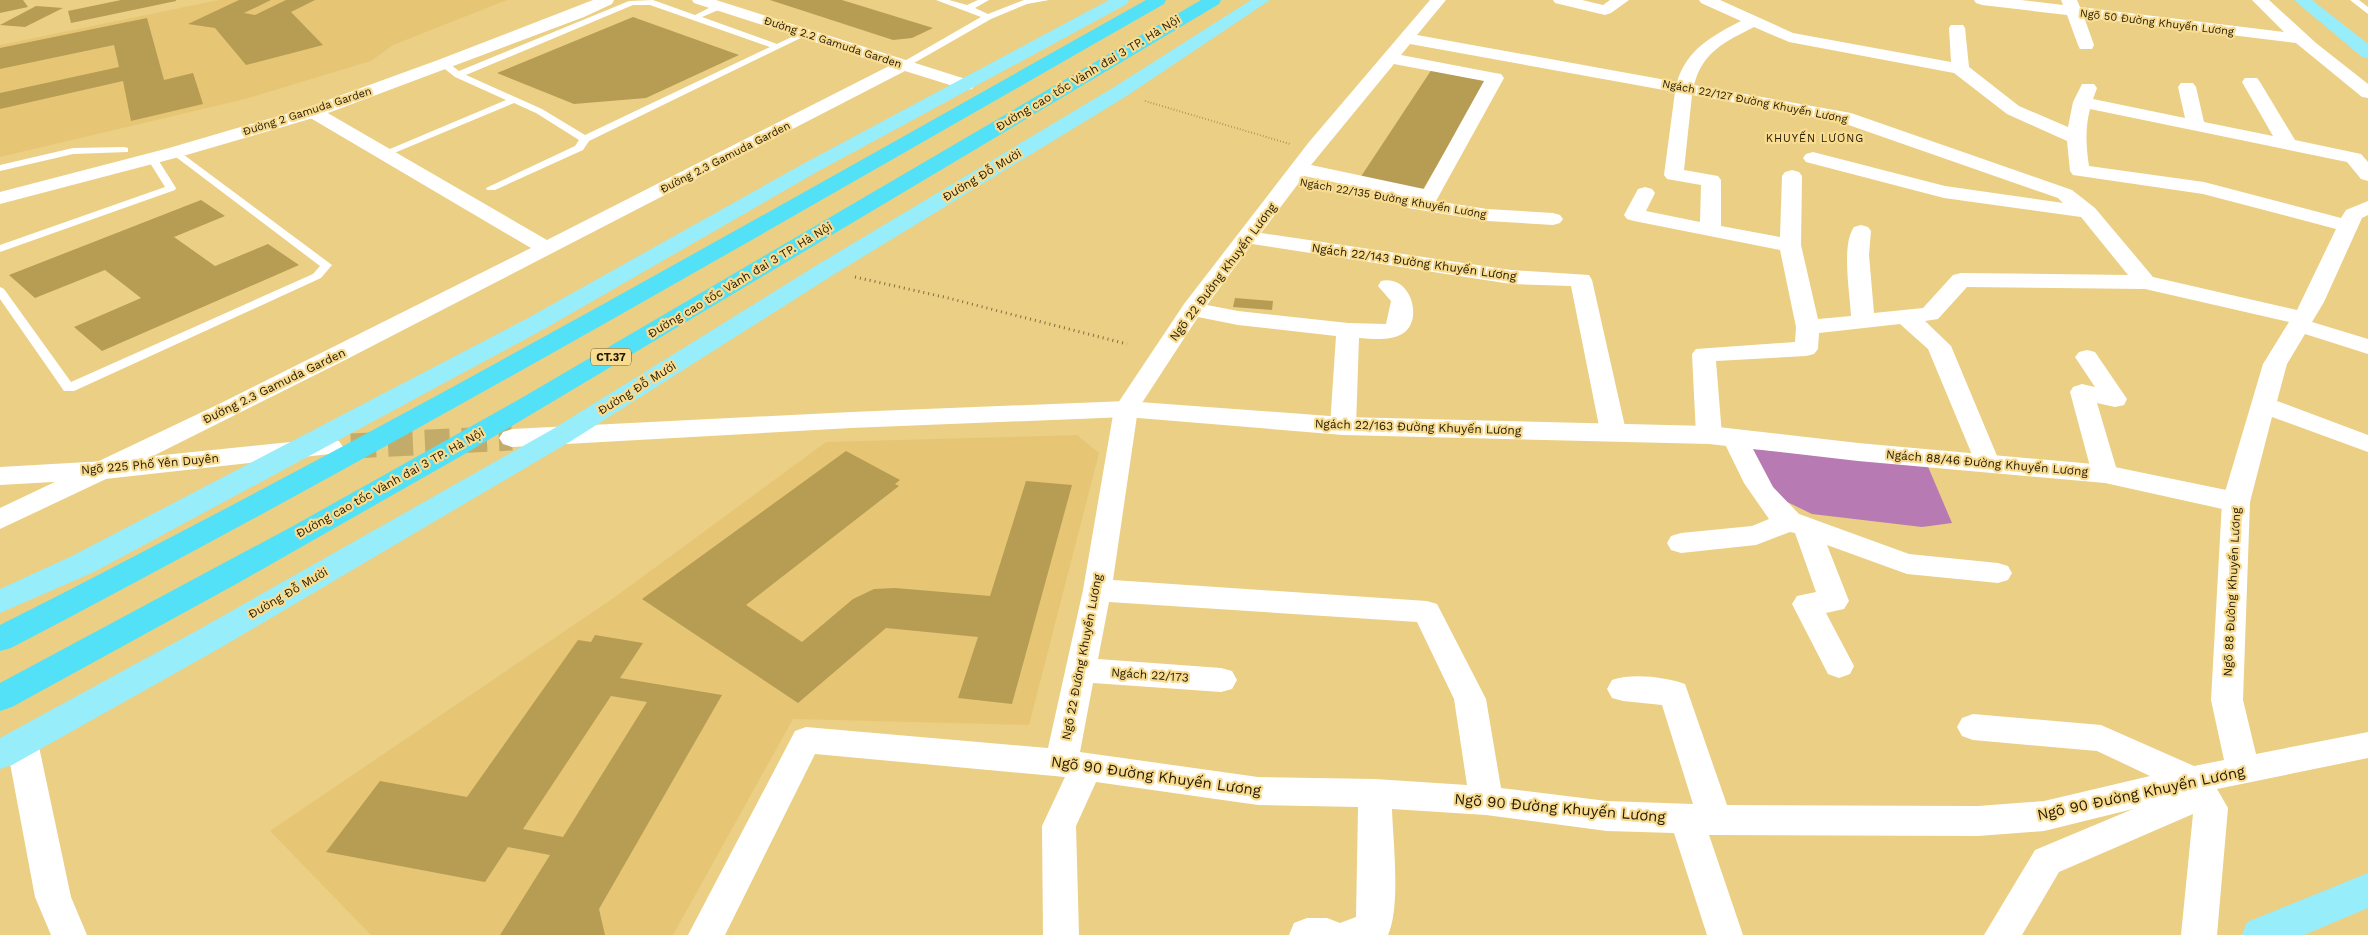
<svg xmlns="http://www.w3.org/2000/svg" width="2368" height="935" viewBox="0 0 2368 935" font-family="'Work Sans',sans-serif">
  <rect width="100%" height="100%" fill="#ebcf85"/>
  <g fill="#e6c674">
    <path d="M219,0h288l-114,45 -22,16 -126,38 -245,58v-112z"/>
    <path d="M1077,435l22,18 -70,272 -236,-6 -120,216h-302l-101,-104 345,-234 211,-155z"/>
  </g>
  <path fill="#b77ab2" d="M1751,449l175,13 26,61 -30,4 -110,-13 -33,-16z"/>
  <g fill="#b79c53" fill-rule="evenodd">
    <path d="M0,0h23l5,7 -28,6z"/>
    <path d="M121,0h55v1l-105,22 -3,-12z"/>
    <path d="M239,0h32l-27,13 11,2 31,-15h29l-24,12 32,33 -77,20 -31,-37 -27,-4z"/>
    <path d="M770,0h72l91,28 -21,10 -19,2z"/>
    <path d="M36,6l27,2 -38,19 -25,-2z"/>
    <path d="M633,17l106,38 -93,43 -72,6 -77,-31z"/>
    <path d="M147,18l17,62 29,-7 10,31 -72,17 -8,-40 -123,28v-16l119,-26 -5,-22 -114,24v-21z"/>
    <path d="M1432,69l56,10 -66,112 -62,-13z"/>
    <path d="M201,200l24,16 -51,21 41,29 53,-22 31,21 -197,86 -28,-24 67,-29 -36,-28 -70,28 -26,-23z"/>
    <path d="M1235,298l38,3 -1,9 -39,-3z"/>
    <path d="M846,451l54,29 -5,4 4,2 -153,119 56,37 51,-43 21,-10 21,-1 95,8 36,-115 46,4 -60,219 -54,-6 20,-61 -92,-9 -88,75 -156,-104z"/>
    <path d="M595,635l48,8 -23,35 102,17 -123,214 6,26h-105l50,-80 -42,-8 -23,35 -159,-30 54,-71 87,16 111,-157 13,2zM611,696l36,6 -84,135 -40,-8z"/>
  </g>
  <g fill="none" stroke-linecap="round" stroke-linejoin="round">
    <path stroke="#c3ab6a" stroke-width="25" stroke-dasharray="25 12" stroke-linecap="butt" d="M351,446l161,-8"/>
    <path stroke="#816e3e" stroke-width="2" stroke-dasharray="0.5 2.5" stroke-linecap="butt" d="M1145,101l145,43"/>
    <path stroke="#816e3e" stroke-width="3" stroke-dasharray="1 4" stroke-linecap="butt" d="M855,277l93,21 179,46"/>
    <g fill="#fff" fill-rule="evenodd">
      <path d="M653,0l42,15 22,-11h6v4l-21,9 75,27 27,-13 7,2 -222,108 -6,9 -88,40h-8l-1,-2 89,-42 4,-6 -43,-27 -22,-10 -127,53 -4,1 -5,-3 128,-54 -51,-23 -14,-11v-4h6l12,9 170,-70zM633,5h17l120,42 -185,88 -43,-26 -76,-34z"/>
      <path d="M936,0h13l18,5 11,-5h11l-14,8 13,6 36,-14h25l-22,4 -36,15 -84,48h-6v-4l80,-46z"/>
      <path d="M2350,0h9l9,7v7z"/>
      <path d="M124,147l4,1v4l-55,2 -73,17v-6l73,-17z"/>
      <path d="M176,149l156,116 -11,13 -247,113h-10l-64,-92v-12l4,2 67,93 242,-108 7,-8 -148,-112v-4z"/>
      <path d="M152,155l5,3 19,30 -1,2 -175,62v-7l165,-58 -18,-29z"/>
    </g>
    <g fill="#fff" fill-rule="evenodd">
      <path d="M692,0h24l256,81 3,4 -3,4 -6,1 -61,-19 -556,287 -226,113 -123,58v-21l219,-104 312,-156 -224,-132 -3,-4 3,-4h12l228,132 342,-174 -195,-63z"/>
      <path d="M1430,0h16l-29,35 260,47c10,-33 35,-46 64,-61l-40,-18 -2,-3h21l73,33 158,29 -2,-34 2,-3h12l2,3 4,39 50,39 49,21 5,-25 9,-18h12l3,4 -4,11 92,19 -7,-31 3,-4h12l3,4 8,35 69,14 -31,-54 3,-4h12l3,4 35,58 66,14 7,8v19l-7,-2 -14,-17 -257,-53c-5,19 -4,38 -1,57l115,16 137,36 5,-8 22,-9v14l-6,3 -38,84 -12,20 56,17v15l-63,-20 -18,30 -10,37 91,34v17l-96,-35 -22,85 -7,198 13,54 112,-22v26l-151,31 11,19 -11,127h-36l12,-121 -134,58 -37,63h-38l51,-85 98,-41 -89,22 -66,5 -269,-1 34,100h-36l-33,-102 -67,-2 -121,-16 -94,-6c1,33 9,97 -4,126h-99l5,-12 13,-5h20l13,5 16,-6 2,-110 -100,-2 -162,-23 -20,44 3,109h-36l-1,-109 23,-49 -250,-23 -90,181h-37l107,-204 11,-4 242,21 35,-158 31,-181 70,-105 125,-162zM1754,27l35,15 165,31 53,41 60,27 3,30 3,4 130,19 133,35 -39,81 -144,-33 -58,-69 -23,-18 -221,-77 -157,-28c9,-34 31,-43 60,-58zM1410,44l265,48 -11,83 3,4 34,6 -1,37 -54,-11 9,-18 -3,-4 -7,-2 -7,2 -14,26 3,4 7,2 146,29 16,77 -1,15 -99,7 -4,5 4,81 4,6 9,2 9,-2 4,-6 -6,-74 90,-5 8,-2 4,-5 1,-16 81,-9 28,25 50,120 9,3 9,-3 4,-6 -49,-117 -26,-25 13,-2 29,-32 178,2 144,33 -26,42 -41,138 -11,198 13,60 -30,6 -93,-41 -128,-11 -11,4 -5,9 5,9 11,4 124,11 53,25 -106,25 -66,5 -251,-1 -42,-121c-21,-7 -52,-11 -73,-4l-5,9 5,9 11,3 39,4 31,99 -86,-3 -106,-13 -15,-89 -49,-95 -10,-3 -314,-21 25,-171 60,-92 40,8 98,11 -6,90 4,6 9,2 9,-2 4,-6 3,-88c14,1 31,3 43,-4 22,-12 10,-60 -21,-53l-3,5 13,15 -5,23 -38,-1 -110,-12 -31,-6 45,-61 259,40 60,2 29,145 4,6 9,2 9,-2 4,-6 -34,-151 -3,-5 -78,-5 -250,-37 43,-57 101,21 -7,5 3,4 7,2 79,13 66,4 7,-2 3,-4 -3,-4 -7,-2 -66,-4 -51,-8 68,-123 -3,-4 -6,-1 -94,-18zM1394,64l90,17 -60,108 -113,-24zM1692,95l148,27 218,76 5,5 -118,-17 -132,-34 -7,2 -3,4 3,4 138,36 137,19 47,58 -167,-2 -8,2 -30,33 -49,5 -5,-58 2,-24 -3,-4 -7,-2 -7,2c-13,18 -4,66 -3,89l-33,3 -17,-74 1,-69 -3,-4 -7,-2 -7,2 -3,4 -2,61 -59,-11v-46l-3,-4 -34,-6zM1109,602l308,20 37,77 13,86 -92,-6 -117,-2 -178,-25 13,-69 128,9 11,-3 5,-9 -5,-9 -11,-3 -123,-9z"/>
      <path d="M1553,0h29l21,5 7,-5h19l-18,13 -6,2 -50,-12z"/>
      <path d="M1974,0h47l42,5 -2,-5h16l3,7 204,25 -32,-32h17l47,43 52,41v14l-6,-1 -66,-54 -212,-26 10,28 -2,4h-12l-2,-4 -11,-30 -85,-10 -6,-2z"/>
      <path d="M2087,350l8,2 32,47 -3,6 -9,2 -18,-4 21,71 -4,6 -9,3 -9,-3 -4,-6 -22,-82 3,-5 9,-3 13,3 -20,-30 4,-5z"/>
      <path d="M1735,430l9,2 29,55 26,27 110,40 89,9 10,3 4,7 -4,7 -10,3 -91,-9 -80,-29 22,56 -5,8 -18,4 28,53 -4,8 -11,4 -11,-4 -36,-70 5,-8 19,-4 -21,-59 -5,-1 -34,13 -75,8 -10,-3 -4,-7 4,-7 10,-3 71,-7 17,-7 -25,-36 -22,-45 4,-6z"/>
      <path d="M22,729l11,4 5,9 33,155 16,38h-36l-16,-38 -29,-155 5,-9z"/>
    </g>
    <g fill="#fff" fill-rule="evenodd">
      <path d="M593,0h21l-2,4 -28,13 -264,99 -137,40 -183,48v-12l169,-44 137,-40 132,-48z"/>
      <path d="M1126,401l217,16 366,9 149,17 247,22 131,27 10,3 4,7 -4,7 -10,3 -131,-29 -247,-22 -149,-17 -366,-9 -217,-18 -275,11 -339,19 -9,-3 -4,-6 4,-6 9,-3 339,-17z"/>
      <path d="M329,438l10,3 4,6 -4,6 -234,26 -105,6v-18l105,-6z"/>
    </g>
    <g fill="#97edfa" fill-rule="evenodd">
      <path d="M1109,0h20l-2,4 -312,169 -269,155 -452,244 -94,41v-24l72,-33 456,-238 273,-153z"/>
      <path d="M1251,0h19l-145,97 -292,178 -262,166 -351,207 -208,117 -12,4v-31l198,-108 355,-201 264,-164 294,-176z"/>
      <path d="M2294,0h18l56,44v14l-6,-1z"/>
      <path d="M2368,873v35l-64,27h-62l5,-13z"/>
    </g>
    <g fill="#52e1f7" fill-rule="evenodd">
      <path d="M1146,0h20l-2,4c-382,218 -762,440 -1153,644l-11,3v-26c389,-196 766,-412 1146,-625z"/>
      <path d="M1201,0h20l-2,4 -756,451 -225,128 -226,124 -12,4v-28l293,-157 225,-126z"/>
    </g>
  </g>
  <g text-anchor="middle" stroke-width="4.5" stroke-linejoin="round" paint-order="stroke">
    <g font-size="11" fill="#241900" stroke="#f8dc92">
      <text transform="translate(2157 22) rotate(7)" y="4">Ngõ 50 Đường Khuyến Lương</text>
      <text transform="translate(833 42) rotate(18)" y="4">Đường 2.2 Gamuda Garden</text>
      <text transform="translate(1755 101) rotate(11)" y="4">Ngách 22/127 Đường Khuyến Lương</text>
      <text transform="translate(307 111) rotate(-18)" y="4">Đường 2 Gamuda Garden</text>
      <text transform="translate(725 157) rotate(-27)" y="4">Đường 2.3 Gamuda Garden</text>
      <text transform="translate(1393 198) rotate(10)" y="4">Ngách 22/135 Đường Khuyến Lương</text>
    </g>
    <g font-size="11" letter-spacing="1" fill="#241900" stroke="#f8dc92">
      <text x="1815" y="142">KHUYẾN LƯƠNG</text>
    </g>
    <rect fill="#f8dc92" stroke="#64542c" stroke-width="1" x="591" y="348.5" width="40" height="17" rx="4"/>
    <g font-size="11" font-weight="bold" fill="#241900">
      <text x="611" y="361">CT.37</text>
    </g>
    <g font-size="12" fill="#241900" stroke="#f8dc92">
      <text transform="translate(1088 73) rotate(-31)" y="4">Đường cao tốc Vành đai 3 TP. Hà Nội</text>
      <text transform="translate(982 175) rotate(-31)" y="4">Đường Đỗ Mười</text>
      <text transform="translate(1414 262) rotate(8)" y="4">Ngách 22/143 Đường Khuyến Lương</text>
      <text transform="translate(1223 272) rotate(-53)" y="4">Ngõ 22 Đường Khuyến Lương</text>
      <text transform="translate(740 280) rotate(-31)" y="4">Đường cao tốc Vành đai 3 TP. Hà Nội</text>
      <text transform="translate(274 386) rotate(-26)" y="4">Đường 2.3 Gamuda Garden</text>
      <text transform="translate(637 388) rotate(-32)" y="4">Đường Đỗ Mười</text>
      <text transform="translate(1418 427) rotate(2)" y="4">Ngách 22/163 Đường Khuyến Lương</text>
      <text transform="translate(1987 463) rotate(5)" y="4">Ngách 88/46 Đường Khuyến Lương</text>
      <text transform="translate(150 464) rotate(-5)" y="4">Ngõ 225 Phố Yên Duyên</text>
      <text transform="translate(390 483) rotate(-29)" y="4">Đường cao tốc Vành đai 3 TP. Hà Nội</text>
      <text transform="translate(2232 592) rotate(-87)" y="4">Ngõ 88 Đường Khuyến Lương</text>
      <text transform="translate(288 593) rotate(-30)" y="4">Đường Đỗ Mười</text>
      <text transform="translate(1082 657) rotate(-79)" y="4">Ngõ 22 Đường Khuyến Lương</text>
      <text transform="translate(1150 675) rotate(4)" y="4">Ngách 22/173</text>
    </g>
    <g font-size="15" fill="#241900" stroke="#f8dc92">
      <text transform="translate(1156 776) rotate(8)" y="5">Ngõ 90 Đường Khuyến Lương</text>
      <text transform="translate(2141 793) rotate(-12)" y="5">Ngõ 90 Đường Khuyến Lương</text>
      <text transform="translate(1560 808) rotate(5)" y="5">Ngõ 90 Đường Khuyến Lương</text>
    </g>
  </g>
</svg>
